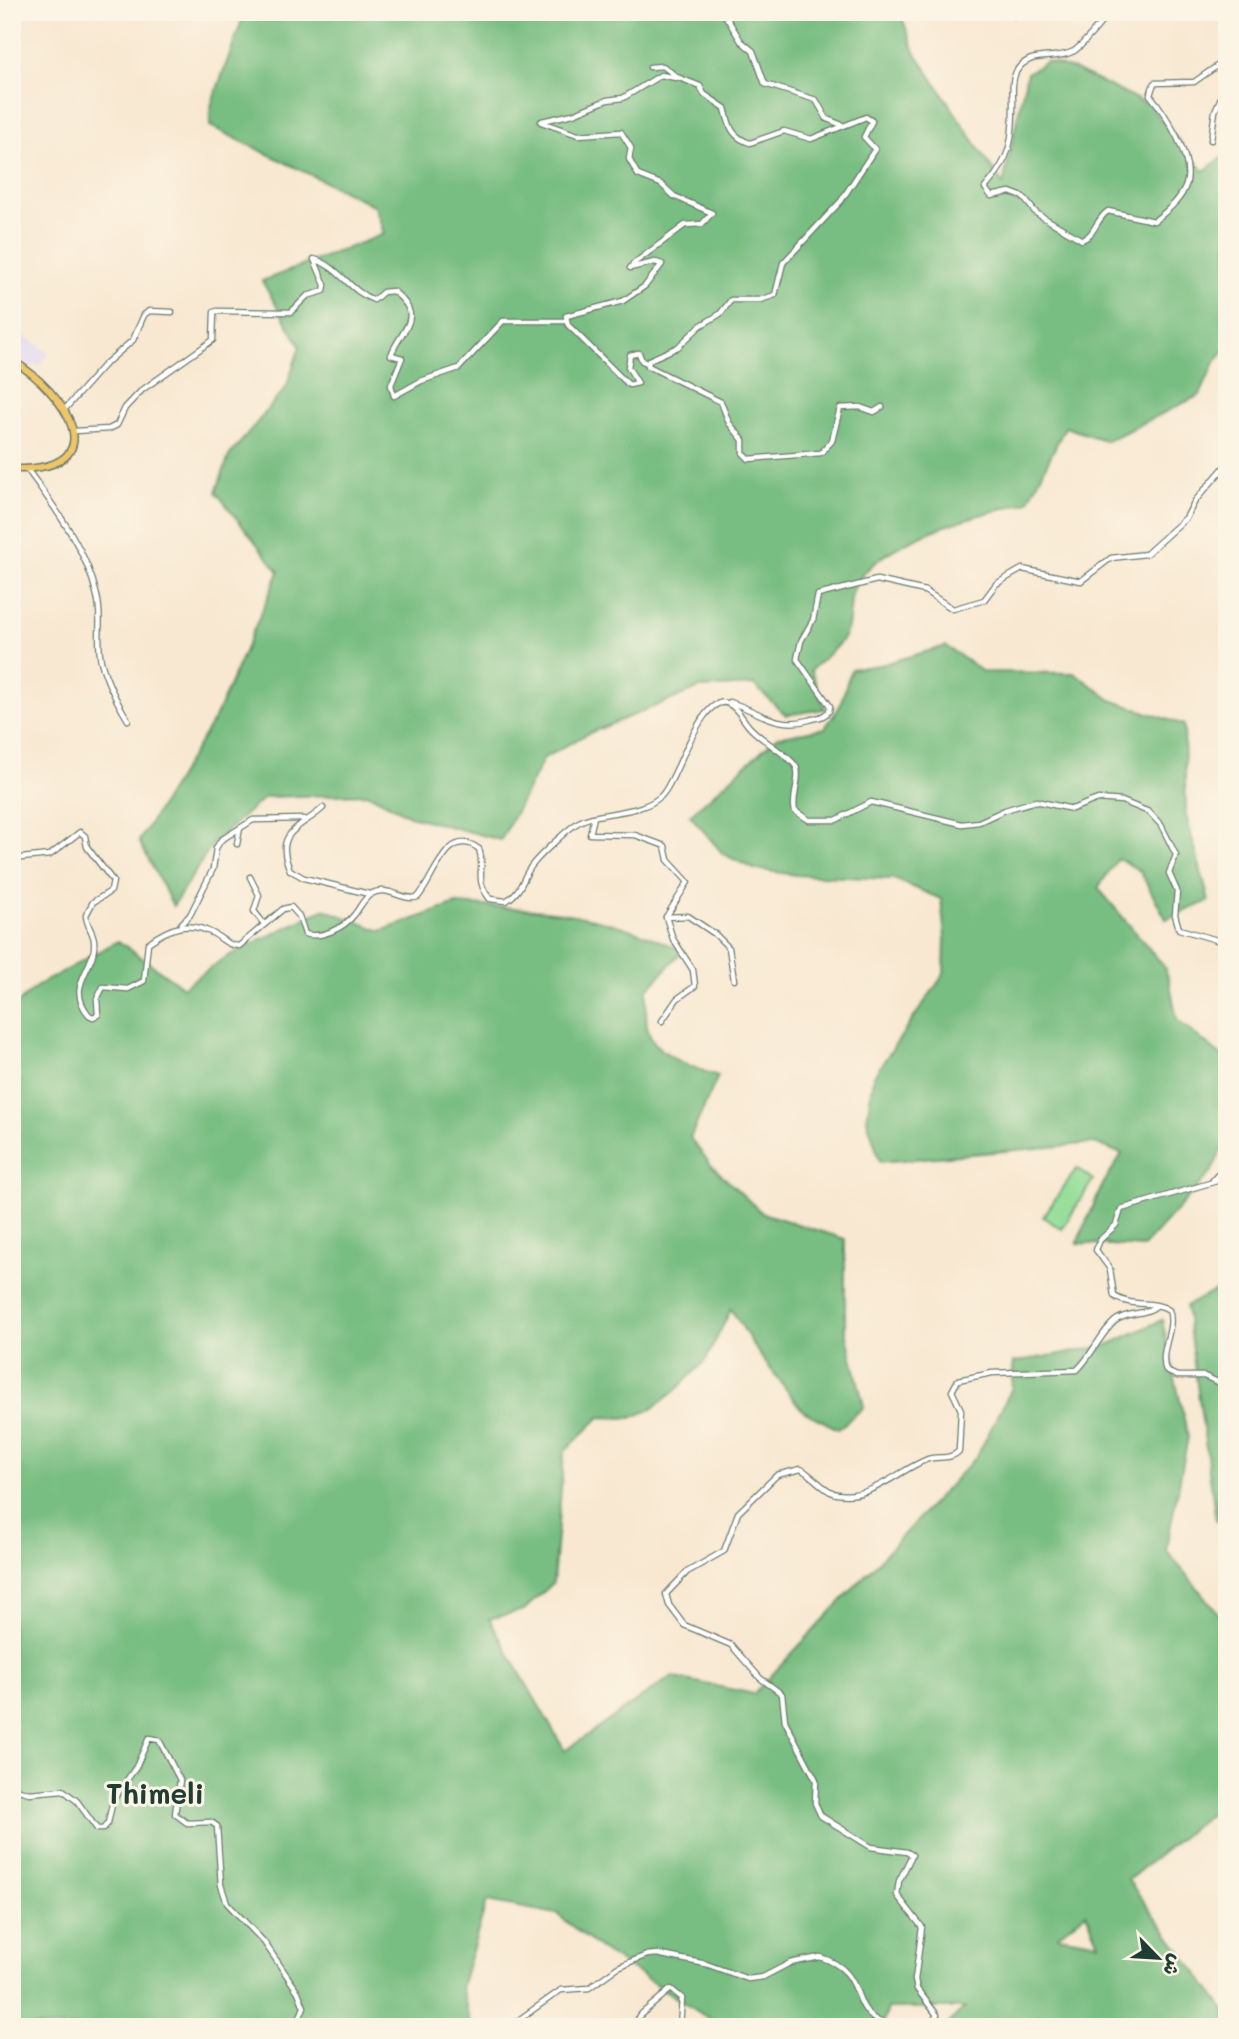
<svg xmlns="http://www.w3.org/2000/svg" width="1239" height="2039" viewBox="0 0 1239 2039" font-family="Mali,'Playpen Sans Arabic',sans-serif">
  <rect width="100%" height="100%" fill="#fcf5e5"/>
  <filter id="ink" filterUnits="userSpaceOnUse"><feTurbulence type="fractalNoise" baseFrequency=".0143" numOctaves="2"/><feDisplacementMap in="SourceGraphic" scale="14" xChannelSelector="R" yChannelSelector="G"/><feConvolveMatrix kernelMatrix="1 2 1 2 8 2 1 2 1" color-interpolation-filters="sRGB"/></filter>
  <filter id="wash" filterUnits="userSpaceOnUse"><feTurbulence type="fractalNoise" baseFrequency=".00686" numOctaves="4" result="noise"/><feDisplacementMap in="SourceGraphic" scale="28" xChannelSelector="R" yChannelSelector="G"/><feGaussianBlur stdDeviation="1.57" result="paint"/><feColorMatrix in="noise" values="0 0 0 0 0 0 0 0 0 0 0 0 0 0 0 0 0 1.4 0 .05"/><feComposite in="paint" operator="in"/></filter>
  <g filter="url(#wash)">
    <rect width="100%" height="100%" fill="#f8e8d1"/>
    <path fill="#dfd5f5" d="M12,328l37,25 -10,13 -4,-2 -3,3 -20,-14z"/>
    <path fill="#95de99" stroke="#5a8e66" stroke-width="2" d="M1077,1168l16,12 -31,49 -19,-12z"/>
    <g fill="#78bd81" stroke="#4c7d5a" stroke-width="2" fill-rule="evenodd">
      <path d="M245,12h655l15,40 88,133 24,-112 20,-12 30,10 72,34 55,66 23,-17v193l-11,13 -16,35 -93,46 -42,-14 -37,75c-48,12 -139,35 -169,77 -14,20 -5,40 -14,56 -7,13 -24,25 -34,35l14,39 -39,6 -32,-30 -54,3 -113,46 -43,24 -43,82 -91,-24 -41,-22 -104,3 -51,45 -41,64 -34,-65 77,-125 63,-144 -63,-80 13,-36 57,-68 14,-42 -38,-65 122,-47 -9,-28 -165,-80 1,-20z"/>
      <path d="M946,646l37,26 92,1 36,27 73,25 2,90 23,86 -43,18 -26,-48 -22,-13 -20,30 65,77 6,14 8,41 47,38 -2,41 4,41 -14,31 -69,76 -66,-4 25,-57 20,-32 -27,-11 -215,19 -13,-43 6,-42 71,-103 1,-36 -4,-39 -47,-20 -98,-4 -42,-6 -31,-15 -33,-39 87,-78 48,-9 15,-22 11,-37 29,-4z"/>
      <path d="M456,904c85,6 148,7 226,47l-35,39c0,13 -3,32 2,44 9,22 47,35 69,42l-28,62 21,27 51,48 83,26v89l19,79 -26,22 -35,-18 -44,-57 -28,-45 -25,51 -31,31 -23,18 -21,9 -31,-1 -36,35 -11,131 -29,27 -35,9 76,132 106,-74 83,17 223,-238 34,-66 3,-28 92,-16 56,-26 26,117 -22,113 61,74v176l-99,80 99,133v14h-282l20,-19h-77l-6,19h-160l-123,-79 -42,-34 -70,-13 -26,86 11,40h-460v-1018l25,-23 81,-45 65,46 43,-30 98,-48 57,22zM1086,1913l13,30 -40,-7 -1,-1z"/>
      <path d="M1227,1285v236l-11,-1 -30,-214z"/>
    </g>
  </g>
  <g filter="url(#ink)">
    <g fill="none" stroke-linecap="round" stroke-linejoin="round">
      <defs>
        <g id="minor">
          <path d="M706,12h7"/>
          <path d="M723,12l18,29 12,10 12,33 51,16 11,19 15,6"/>
          <path d="M1003,12l11,4 8,-4"/>
          <path d="M1051,12l14,5 11,-5"/>
          <path d="M1111,12c-11,10 -26,32 -37,39 -19,11 -45,-2 -58,21 -5,10 -3,21 -3,32 0,38 -3,56 -28,84l6,8 19,-4 13,5 13,16 46,27c13,-5 14,-21 26,-29l46,10c35,-26 43,-43 23,-84 -8,-16 -16,-29 -27,-42l4,-12 40,-1 33,-23"/>
          <path d="M650,67l13,-1 14,11 23,9 4,8 21,14c4,17 6,29 25,35l34,-12 27,8 55,-22 6,4 -8,16 11,12 -34,52 -58,62 -8,32 -15,5h-29l-11,14 -20,12 -22,21 -29,13 -1,6 73,36 8,21 14,17v13l6,6 72,-6 11,-12 8,-33 20,-1 14,5 8,-5"/>
          <path d="M542,121l31,-7 34,-14 16,-2 38,-23 15,3"/>
          <path d="M541,122l37,13 43,-3 10,16 -2,11 9,16 23,9 13,12 38,17 -10,11 -17,1 -52,39 -3,4 25,-6 7,2 -17,22 -22,15 -57,15 2,9 61,60 9,-2 -10,-16 2,-12 9,-2 3,8 5,2"/>
          <path d="M1211,140l4,-29 12,-27"/>
          <path d="M65,409l39,-44 29,-25 11,-25 5,-4 23,1"/>
          <path d="M75,431l34,-2 8,-4 8,-17 17,-18 71,-50 1,-28 3,-1 74,1 16,-16 17,-5 1,-6 -11,-26c25,7 36,33 60,41l9,-8 10,-1c34,27 8,37 -2,64l11,3 -11,27 3,11 27,-15 38,-13 44,-47h62"/>
          <path d="M27,469c28,39 59,79 70,127 6,22 -1,44 4,65 5,20 16,41 27,59"/>
          <path d="M730,702c30,10 47,27 79,18 9,-3 14,-2 20,-9l1,-5 -33,-47 4,-18 12,-21 5,-25 59,-15 48,11 28,18 31,-9 12,-16 26,-15 59,12 30,-23 35,-4 40,-36 9,-17 32,-37"/>
          <path d="M323,808c-22,20 -50,23 -33,62l14,8 65,16"/>
          <path d="M594,817l-4,17 45,1 30,11 3,14 20,22 -22,35 7,22 20,31 2,16 -18,13 -15,22"/>
          <path d="M237,844l3,-16"/>
          <path d="M12,859l38,-4 30,-23 5,4 2,11 26,34 -2,10 -18,11 -7,13c0,10 8,18 8,26 3,27 -30,44 -5,74l4,2 5,-2 -1,-16 6,-12 25,2 16,-8 4,-38c22,-16 41,-23 66,-9 9,5 14,12 25,12l44,-37 8,-2 8,9 6,18c16,5 39,-6 49,-19 6,-7 9,-16 17,-21 16,-10 31,8 47,3 16,-18 29,-72 61,-48 7,20 -6,29 11,50l16,2c17,-10 16,-24 27,-37 8,-10 33,-33 43,-40 20,-14 64,-8 85,-28 16,-14 40,-106 68,-92 8,4 13,14 18,20 9,14 48,34 50,45 3,14 -6,29 -2,42l14,9h27l35,-18 91,22 17,-2 26,-12 31,-9 36,8 26,-10 24,2 27,11 12,13 15,30 -7,18 8,18 -2,24 4,14 48,14"/>
          <path d="M250,877l9,18 -5,16 10,13"/>
          <path d="M666,917l22,-1 27,18 14,14 5,32"/>
          <path d="M181,924l9,-9 23,-46 3,-21 5,-8 32,-20 51,-1"/>
          <path d="M1227,1178l-106,31 -5,16 -16,15 -4,10 14,19 4,27c18,12 41,4 55,14 7,20 -11,40 -3,61l11,5h27l23,10"/>
          <path d="M1213,1180l14,-15"/>
          <path d="M12,1777l4,12 13,4 34,-3 14,11 20,28h6l5,-6 5,-23 23,-33 13,-29 10,2 21,40 -5,34 12,9 24,-1 6,4 4,59 6,18 37,39 34,50 6,15 -8,20"/>
          <path d="M515,2027l2,-6 44,-31 28,-2 29,-21 29,-12 10,-1 49,10 42,15 15,-2 27,-14 30,-6c44,14 31,44 53,61 11,8 26,7 38,9"/>
          <path d="M634,2027l5,-11 32,-27 11,9 -2,29"/>
          <path d="M929,2027l8,-12 -20,-26 -2,-9 7,-53 -25,-32 2,-14 13,-26 -5,-3 -36,-5 -50,-31 -6,-13 1,-23 -31,-59 -3,-27 -22,-16 -29,-33 -47,-20 -15,-20 -3,-11 21,-22 37,-21 14,-38 39,-38 24,-6c11,6 24,23 36,25 35,6 61,-24 91,-35 11,-3 23,1 31,-8l2,-41 -9,-19 6,-11 34,-7 85,-3c15,-14 22,-35 38,-49 13,-10 29,-5 41,-15"/>
        </g>
        <path id="major" d="M12,360c54,33 106,111 0,109"/>
      </defs>
      <use href="#minor" stroke="#6b796b" stroke-width="7"/>
      <use href="#major" stroke="#6b796b" stroke-width="9"/>
      <use href="#minor" stroke="#fff" stroke-width="4.5"/>
      <use href="#major" stroke="#eec569" stroke-width="6"/>
    </g>
  </g>
  <g text-anchor="middle" stroke-width="6" stroke-linejoin="round" paint-order="stroke">
    <g font-size="28" font-weight="bold" fill="#1f3d34" stroke="#fcf5e5">
      <text x="155" y="1804">Thimeli</text>
    </g>
  </g>
  <rect width="1239" height="2039" fill="none" stroke="#fcf5e5" stroke-width="42"/>
  <g transform="translate(1158 1958) rotate(115)" stroke="#fcf5e5" stroke-width="5" paint-order="stroke">
  <path d="M0-5L12 26L0 18L-12 26Z" fill="#1f3d34"/>
  <text y="-10" font-size="19" font-weight="bold" text-anchor="middle" fill="#1f3d34">ش</text>
  </g>
</svg>
